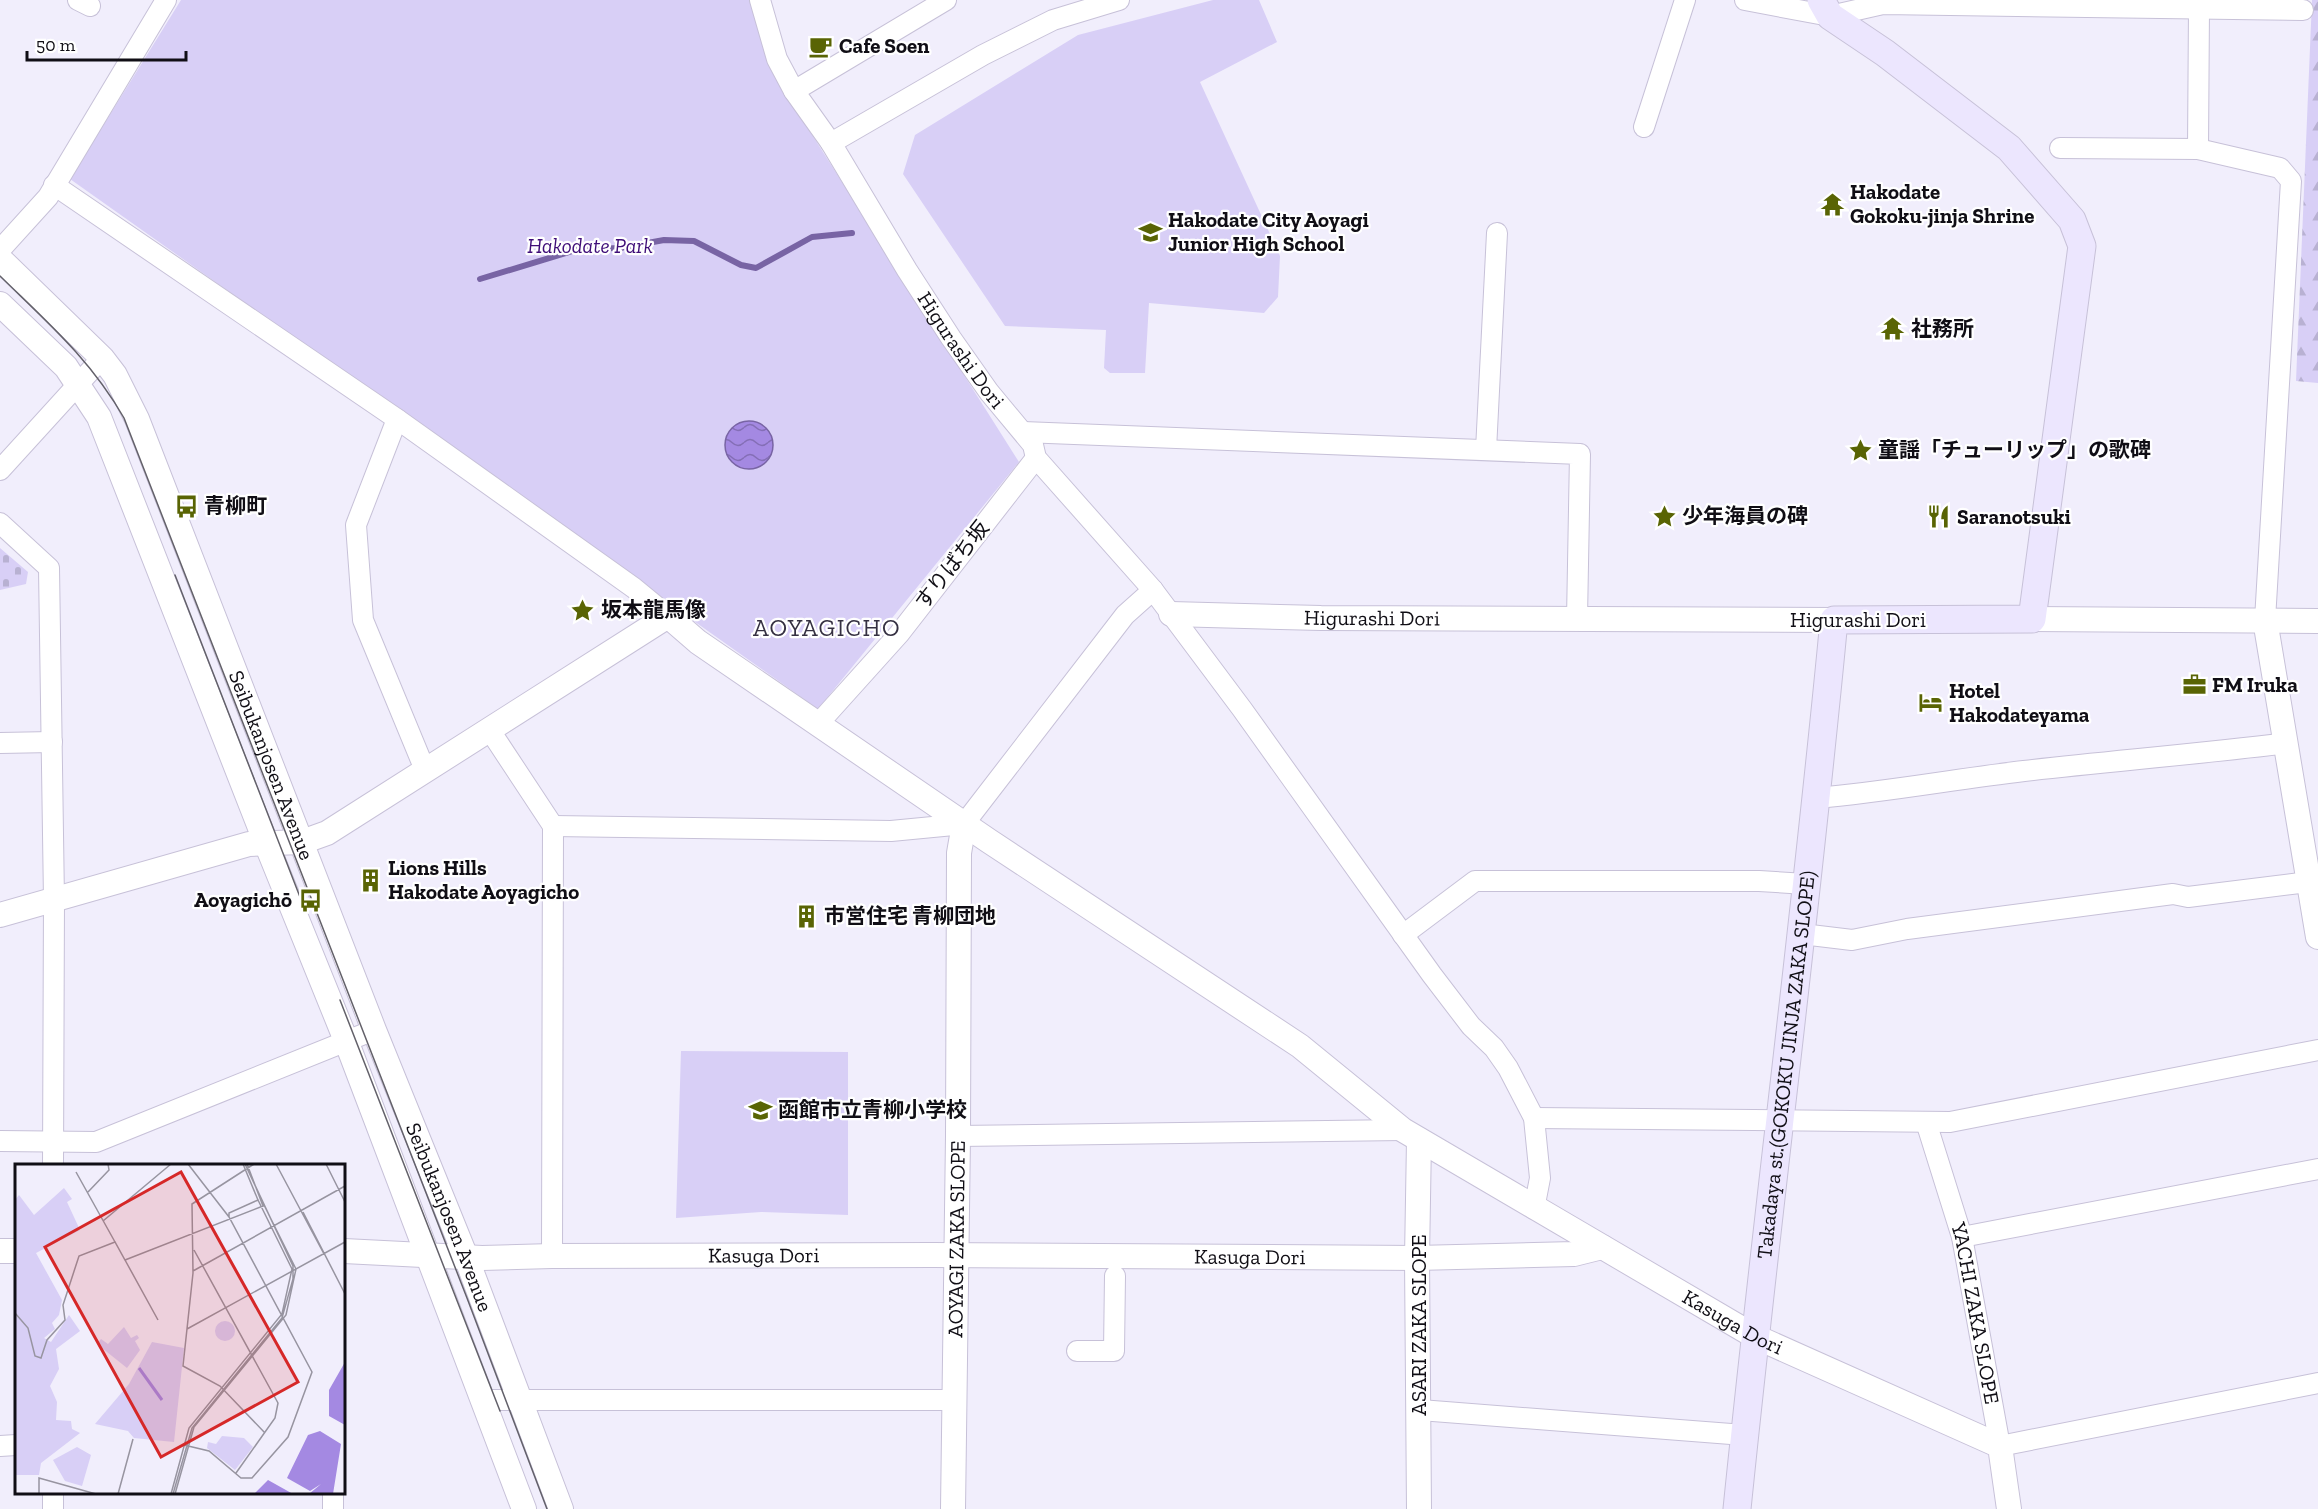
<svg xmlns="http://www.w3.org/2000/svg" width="2318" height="1509" viewBox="0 0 2318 1509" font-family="'Zilla Slab','Noto Sans JP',serif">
  <defs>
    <pattern id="forest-firs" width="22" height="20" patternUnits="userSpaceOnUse" patternTransform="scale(1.5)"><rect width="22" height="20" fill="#d8cff6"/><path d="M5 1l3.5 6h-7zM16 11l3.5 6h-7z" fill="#b8b1d2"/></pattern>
    <pattern id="cemetery-stones" width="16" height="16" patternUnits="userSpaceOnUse" patternTransform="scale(1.5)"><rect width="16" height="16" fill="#d8cff6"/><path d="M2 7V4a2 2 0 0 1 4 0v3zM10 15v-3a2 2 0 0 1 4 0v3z" fill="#b8b1d2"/></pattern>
    <pattern id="water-waves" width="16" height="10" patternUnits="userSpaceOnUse" patternTransform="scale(1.5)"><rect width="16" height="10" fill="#a489e2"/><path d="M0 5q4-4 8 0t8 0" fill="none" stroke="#846eb6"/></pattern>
  </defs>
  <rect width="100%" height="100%" fill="#f1eefc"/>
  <path fill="url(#forest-firs)" d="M2312,0h6v383l-22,-2z"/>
  <path fill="url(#cemetery-stones)" d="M0,548l28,24 -2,12 -26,6z"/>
  <g fill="#d8cff6">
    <path d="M181,0h571l21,73 246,389 -201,247 -748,-530z"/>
    <path d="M1213,0h46l18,42 -77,40 80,174 -2,41 -14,16 -115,-10 -4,70h-35l-6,-5 2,-38 -101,-4 -102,-152 12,-39 163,-100z"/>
    <path d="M681,1051l167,1v163l-87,-3 -85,6z"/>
  </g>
  <circle fill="url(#water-waves)" stroke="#7864a4" stroke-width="1.5" cx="749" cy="445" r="24"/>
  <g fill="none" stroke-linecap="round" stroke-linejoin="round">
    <path stroke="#7864a4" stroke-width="6" d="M480,279l99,-30 41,-1 44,-8 30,1 47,24 15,3 56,-31 40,-4"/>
    <defs>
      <g id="minor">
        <path d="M78,0l12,6"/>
        <path id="s1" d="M760,0l17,59 17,32 37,52 76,127 44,68 38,54 44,53 3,13 117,132 89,119 190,266 39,51 23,22 14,20 26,50 6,60 -6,31"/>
        <path d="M1745,0l85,16 53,-12 420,6"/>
        <path d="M794,91l152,-91"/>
        <path d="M1644,127l41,-127"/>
        <path d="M831,143l152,-88 70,-35 66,-20"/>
        <path d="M2060,148l138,1 82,19 11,13 -26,439"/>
        <path d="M2198,149l1,-142"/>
        <path d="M54,185l343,234 237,169 34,28"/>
        <path d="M0,250l48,-53 118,-197"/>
        <path d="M397,419l-41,106 7,95 62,150"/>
        <path d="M1023,432l557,22 -3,165"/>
        <path d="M1486,450l11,-217"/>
        <path d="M0,470l102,-112"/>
        <path d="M0,523l49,45 5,332 -1,266"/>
        <path d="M818,724l81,-90 137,-176"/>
        <path d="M489,729l64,97 -1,430"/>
        <path d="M0,743l52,-1"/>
        <path d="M1816,798c70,-6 139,-19 208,-27 88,-10 175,-17 263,-28"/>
        <path d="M553,826l338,5 73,-7 161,-209 28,-25"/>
        <path d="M1802,934l50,6 55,-11 266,-35 15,3 120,-15"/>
        <path d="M1403,935l72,-54h284l47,3"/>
        <path d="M1534,1118l416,4 368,-72"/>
        <path id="s2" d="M1926,1122l36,115 38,209 318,-63"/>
        <path d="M958,1136l445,-6"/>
        <path d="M0,1141l96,1 278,-112"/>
        <path d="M1962,1237l356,-68"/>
        <path d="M1077,1351h37l1,-75"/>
        <path d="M481,1400h474"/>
        <path d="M1420,1410l324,25"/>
        <path d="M0,1446l16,-1"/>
        <path d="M53,1509v-17"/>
        <path d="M333,1509v-17"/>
      </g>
      <g id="tertiary">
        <path id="s3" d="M0,259l102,99 13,17 22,44 237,611 92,227 95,252"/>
        <path d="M0,304l66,63 33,50 167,426 81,200 177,466"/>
        <path id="s4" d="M1171,614l150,4 513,2"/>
        <path d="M2032,619l286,2"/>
        <path d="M2265,620l53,317"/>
        <path id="s5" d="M0,915l249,-71 53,-2 25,-9 341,-217 30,26 291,199 311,205 103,84 353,207 244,109 9,63"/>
        <path d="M0,1251h16"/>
        <path id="s6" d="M344,1251l138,7 70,-2 380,-1 485,3 157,-4 28,-7"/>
        <path id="s7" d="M953,1509l5,-373 1,-283 5,-29"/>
        <path d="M1419,1509l-2,-251 2,-118"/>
      </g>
      <g id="secondary">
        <path id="s8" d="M1737,1509c30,-296 69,-592 97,-889l198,-1 50,-373 -10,-26 -63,-72 -124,-95 -55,-37 -9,-16"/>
      </g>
    </defs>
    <use href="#minor" stroke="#c7c1d8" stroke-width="22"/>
    <use href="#tertiary" stroke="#c7c1d8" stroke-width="26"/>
    <use href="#secondary" stroke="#c7c1d8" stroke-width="29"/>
    <use href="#minor" stroke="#fff" stroke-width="20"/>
    <use href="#tertiary" stroke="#fff" stroke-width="24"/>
    <use href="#secondary" stroke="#ece6fe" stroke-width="27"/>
    <g stroke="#63616a" stroke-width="1.5">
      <path d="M0,276c48,47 90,83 124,142l343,880 80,211"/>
      <path d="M175,575l125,322"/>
      <path d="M340,1000l160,411"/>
    </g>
  </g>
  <defs>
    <symbol id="cafe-bare" viewBox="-9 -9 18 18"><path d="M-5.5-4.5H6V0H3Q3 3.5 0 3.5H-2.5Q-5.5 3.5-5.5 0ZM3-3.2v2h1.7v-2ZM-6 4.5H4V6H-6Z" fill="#596404" stroke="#fff" stroke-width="2.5" paint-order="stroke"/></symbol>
    <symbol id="temple-bare" viewBox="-9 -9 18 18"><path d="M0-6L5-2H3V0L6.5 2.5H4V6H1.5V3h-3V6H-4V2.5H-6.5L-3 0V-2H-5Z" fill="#596404" stroke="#fff" stroke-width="2.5" paint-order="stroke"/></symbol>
    <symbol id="school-bare" viewBox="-9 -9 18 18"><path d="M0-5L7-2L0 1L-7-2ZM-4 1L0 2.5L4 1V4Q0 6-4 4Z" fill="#596404" stroke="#fff" stroke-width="2.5" paint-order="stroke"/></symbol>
    <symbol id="sight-bare" viewBox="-9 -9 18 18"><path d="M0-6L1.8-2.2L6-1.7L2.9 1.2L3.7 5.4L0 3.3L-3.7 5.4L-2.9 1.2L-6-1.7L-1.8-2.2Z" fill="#596404" stroke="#fff" stroke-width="2.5" paint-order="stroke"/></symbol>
    <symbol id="bus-bare" viewBox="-9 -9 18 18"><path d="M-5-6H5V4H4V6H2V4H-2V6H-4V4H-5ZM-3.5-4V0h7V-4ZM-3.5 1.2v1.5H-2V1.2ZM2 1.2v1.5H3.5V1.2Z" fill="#596404" stroke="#fff" stroke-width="2.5" paint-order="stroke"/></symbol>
    <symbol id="restaurant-bare" viewBox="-9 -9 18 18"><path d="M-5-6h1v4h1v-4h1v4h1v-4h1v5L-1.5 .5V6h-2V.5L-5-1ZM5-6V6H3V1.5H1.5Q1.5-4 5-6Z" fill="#596404" stroke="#fff" stroke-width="2.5" paint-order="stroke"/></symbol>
    <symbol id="office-bare" viewBox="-9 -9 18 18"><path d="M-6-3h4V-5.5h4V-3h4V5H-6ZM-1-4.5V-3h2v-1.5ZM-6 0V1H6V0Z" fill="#596404" stroke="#fff" stroke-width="2.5" paint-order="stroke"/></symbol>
    <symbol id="hotel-bare" viewBox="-9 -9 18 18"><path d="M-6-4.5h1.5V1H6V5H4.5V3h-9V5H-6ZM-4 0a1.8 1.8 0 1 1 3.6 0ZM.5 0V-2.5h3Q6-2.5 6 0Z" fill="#596404" stroke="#fff" stroke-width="2.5" paint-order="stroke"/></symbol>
    <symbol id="building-bare" viewBox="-9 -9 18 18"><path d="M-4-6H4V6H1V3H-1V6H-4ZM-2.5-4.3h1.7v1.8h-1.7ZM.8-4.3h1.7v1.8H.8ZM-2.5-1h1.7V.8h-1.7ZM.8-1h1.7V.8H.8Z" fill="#596404" stroke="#fff" stroke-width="2.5" paint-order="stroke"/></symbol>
  </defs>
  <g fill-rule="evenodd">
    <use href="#cafe-bare" x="804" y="30" width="33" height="33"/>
    <use href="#temple-bare" x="1816" y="188" width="33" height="33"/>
    <use href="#school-bare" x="1134" y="216" width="33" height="33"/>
    <use href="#temple-bare" x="1876" y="312" width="33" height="33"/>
    <use href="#sight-bare" x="1844" y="434" width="33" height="33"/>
    <use href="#bus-bare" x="170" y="490" width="33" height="33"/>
    <use href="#sight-bare" x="1648" y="500" width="33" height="33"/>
    <use href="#restaurant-bare" x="1922" y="500" width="33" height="33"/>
    <use href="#sight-bare" x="566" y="594" width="33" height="33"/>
    <use href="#office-bare" x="2178" y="668" width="33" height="33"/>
    <use href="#hotel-bare" x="1914" y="686" width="33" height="33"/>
    <use href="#building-bare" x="354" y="864" width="33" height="33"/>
    <use href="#bus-bare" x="294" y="884" width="33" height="33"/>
    <use href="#building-bare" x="790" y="900" width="33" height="33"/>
    <use href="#school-bare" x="744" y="1094" width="33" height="33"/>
  </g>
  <g text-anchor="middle" stroke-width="4.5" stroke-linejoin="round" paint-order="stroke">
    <g font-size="21" font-weight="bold" fill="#100e15" stroke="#fff" text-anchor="start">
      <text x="839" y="53">Cafe Soen</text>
      <text x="1850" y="199">Hakodate<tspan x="1850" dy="24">Gokoku-jinja Shrine</tspan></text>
      <text x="1168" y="227">Hakodate City Aoyagi<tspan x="1168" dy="24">Junior High School</tspan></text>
      <text x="1911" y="336">社務所</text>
      <text x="1878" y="457">童謡「チューリップ」の歌碑</text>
      <text x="204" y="513">青柳町</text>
      <text x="1682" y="523">少年海員の碑</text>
      <text x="1957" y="524">Saranotsuki</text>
      <text x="601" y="617">坂本龍馬像</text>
      <text x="2212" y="692">FM Iruka</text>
      <text x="1949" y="698">Hotel<tspan x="1949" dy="24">Hakodateyama</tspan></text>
      <text x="388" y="875">Lions Hills<tspan x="388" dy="24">Hakodate Aoyagicho</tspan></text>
      <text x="292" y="907" text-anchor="end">Aoyagichō</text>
      <text x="824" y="923">市営住宅 青柳団地</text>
      <text x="778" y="1117">函館市立青柳小学校</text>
    </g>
    <g font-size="21" font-style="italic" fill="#3f0e78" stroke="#fff">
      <text x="590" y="253">Hakodate Park</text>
    </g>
    <g font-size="21" fill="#100e15" stroke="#fff">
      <text dy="7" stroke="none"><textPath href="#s1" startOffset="406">Higurashi Dori</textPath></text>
      <text transform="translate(952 565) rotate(-52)" y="7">すりばち坂</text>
      <text dy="7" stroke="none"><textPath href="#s4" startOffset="201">Higurashi Dori</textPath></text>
      <text x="1858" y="627">Higurashi Dori</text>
      <text dy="7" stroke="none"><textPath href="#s3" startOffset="584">Seibukanjosen Avenue</textPath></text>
      <text dy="7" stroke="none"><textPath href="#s8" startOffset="447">Takadaya st.(GOKOKU JINJA ZAKA SLOPE)</textPath></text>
      <text dy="7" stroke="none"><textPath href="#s3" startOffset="1070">Seibukanjosen Avenue</textPath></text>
      <text dy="7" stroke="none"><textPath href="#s7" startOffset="270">AOYAGI ZAKA SLOPE</textPath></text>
      <text dy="7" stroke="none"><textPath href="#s6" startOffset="420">Kasuga Dori</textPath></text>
      <text dy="7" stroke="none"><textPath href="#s6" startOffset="906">Kasuga Dori</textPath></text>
      <text dy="7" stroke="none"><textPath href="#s2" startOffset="198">YACHI ZAKA SLOPE</textPath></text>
      <text dy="7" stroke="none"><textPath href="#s5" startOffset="2022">Kasuga Dori</textPath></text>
      <text transform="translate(1419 1325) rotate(-90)" y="7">ASARI ZAKA SLOPE</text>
    </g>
    <g font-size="24" letter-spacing="1.5" fill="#353042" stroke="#fff">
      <text x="827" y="636">AOYAGICHO</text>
    </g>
  </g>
  <g transform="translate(15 1164)">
    <rect width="330" height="330" fill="#f1eefc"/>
    <path d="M49,24l8,11 -5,3 13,28 -44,23 26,47 -3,15 -7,8 3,6 -11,9 7,4 18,-27 11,16 -24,18 3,20 -9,17 7,16 -1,18 15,1 1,8 8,4 -39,30 -2,12h-24v-275l4,-5 15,20z" fill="#d8cff6"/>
    <path d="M200 167a10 10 0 1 1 20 0a10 10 0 1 1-20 0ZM109,163l7,11 6,-3 2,3 -4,3 5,9 -13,18 -30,-24 4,-5 7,5zM137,178l32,6 -10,94 -40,-4 -6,-7 -33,-7 34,-40zM207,272l22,2 9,9 -18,23 -28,-22 1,-6 8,2zM62,283l14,8 -9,31 -17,-5 -12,-21z" fill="#d8cff6"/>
    <path d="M330,198v63l-16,-9v-26zM305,267l21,13 -8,50h-24l12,-10 -11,7 -23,-13 21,-43zM253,316l25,14h-39z" fill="#a489e2"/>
    <path fill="none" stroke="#a489e2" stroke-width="3" d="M124,204l23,32"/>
    <path fill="none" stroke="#9794a0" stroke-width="1.5" d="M239,0l-62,40 1,69 -10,93 37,20 45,47M261,0l48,90M311,0l19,38M61,8l39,70M73,28l21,-22 -1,-6M288,48l42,82M214,53v-4l29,-13 -15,-36M88,57l68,-57M179,86l84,153 -3,15 -39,55M110,96l33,60M178,107l152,-85M0,149l13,15 7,28 6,2 6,-18 18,-20 -2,-15 16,-49 36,-14 10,18 138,-54 -16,-42M172,165l158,-87M169,281l25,6 32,27h11l36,-41 24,-65 -83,-155 -41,-53M24,330v-16l57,16M103,330l15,-55M156,330l18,-66 93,-114 10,-45 -34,-69M158,330l19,-66 90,-110 11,-39v-13l-48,-102M160,330l19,-67 92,-112 10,-46 -32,-64"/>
    <path fill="#d62828" fill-opacity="0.15" stroke="#d62828" stroke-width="3" d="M166,8l117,210 -137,75 -116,-210z"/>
    <rect width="330" height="330" fill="none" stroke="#100e15" stroke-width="3"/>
  </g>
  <path d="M27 51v9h159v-9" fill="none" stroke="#100e15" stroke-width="3"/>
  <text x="36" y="51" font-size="18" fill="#100e15" stroke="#ffffff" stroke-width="4.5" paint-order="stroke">50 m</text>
</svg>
